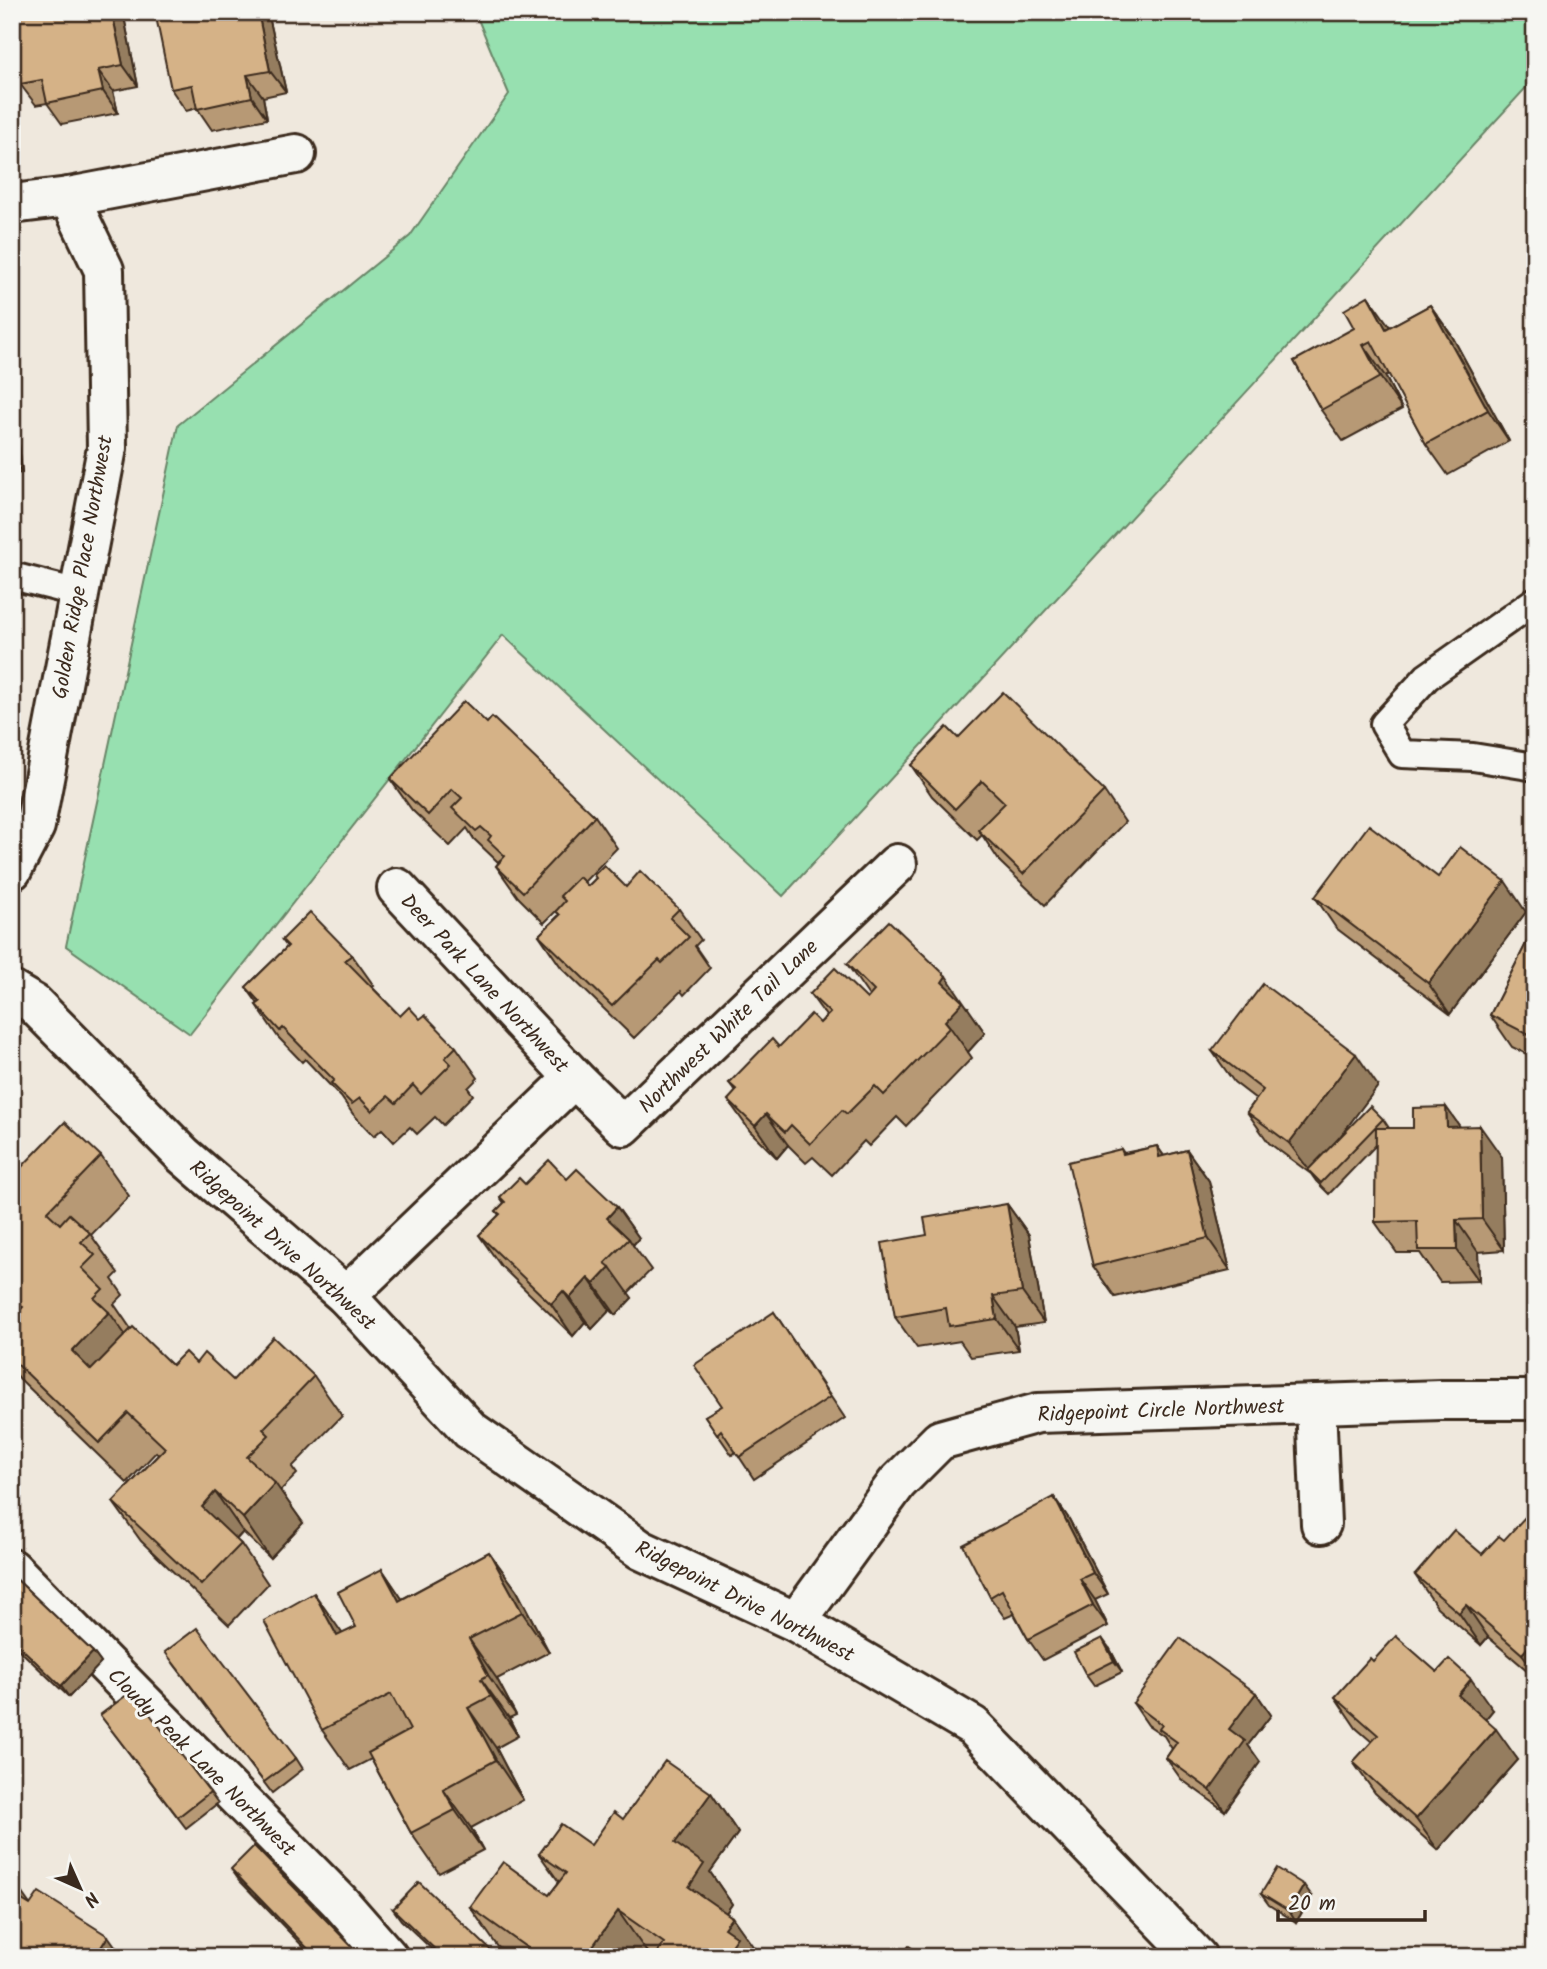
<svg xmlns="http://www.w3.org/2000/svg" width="1547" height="1969" viewBox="0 0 1547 1969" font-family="Kalam,sans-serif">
  <rect width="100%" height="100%" fill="#efe8dd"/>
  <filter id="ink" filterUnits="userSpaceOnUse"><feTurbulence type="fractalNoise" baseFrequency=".0143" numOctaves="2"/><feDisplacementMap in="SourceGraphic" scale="14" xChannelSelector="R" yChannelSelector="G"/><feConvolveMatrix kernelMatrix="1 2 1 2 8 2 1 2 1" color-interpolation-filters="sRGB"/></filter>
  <g filter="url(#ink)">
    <path fill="#97e0b0" stroke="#698567" stroke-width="2" d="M475,12h1060v66l-752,818 -280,-261 -313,399 -124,-88 112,-521 232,-189 99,-142z"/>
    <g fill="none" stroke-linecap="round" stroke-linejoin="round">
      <defs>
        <g id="service">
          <path d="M12,576l67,17"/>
          <path d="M1535,601l-108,76 -43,47 18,30 71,3 62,10"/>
        </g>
        <g id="minor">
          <path d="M69,197l227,-43"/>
          <path d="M12,204l57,-7 35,73 3,178 -72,378 -23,44"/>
          <path d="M397,888l177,190"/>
          <path d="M12,991l22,13 149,151 163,141 124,134 171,120 155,72 177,104 224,231"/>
          <path d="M346,1296l228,-218 49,48 274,-262"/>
          <path d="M1316,1404l5,120"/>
          <path d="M12,1569l327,332 49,56"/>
          <path d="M796,1622l101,-139 43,-43 98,-27 403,-13h94"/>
        </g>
      </defs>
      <use href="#service" stroke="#3b2a1e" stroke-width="32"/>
      <use href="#minor" stroke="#3b2a1e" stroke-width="44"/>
      <use href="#service" stroke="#f6f6f2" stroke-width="26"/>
      <use href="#minor" stroke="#f6f6f2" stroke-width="38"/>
    </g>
    <g fill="#b79974" stroke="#3b2a1e" stroke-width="2">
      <path d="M123,12l15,74 -25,5 5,22 -56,11 -15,-21 -11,2 -16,-21z"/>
      <path d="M268,12l18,80 -23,5 4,22 -55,11 -15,-22 -11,3 -15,-22z"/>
      <path d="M1430,305l22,31 57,105 -61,34 -22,-31 -37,-70 -4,2 17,33 -59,32 -22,-31 -27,-49 96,-34z"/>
      <path d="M12,375l10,98 -10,1z"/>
      <path d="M487,723l108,93 22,32 -33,34 4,4 8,-8 -2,-3 85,34 22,31 -6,6 15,22 -26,27 -3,-4 -47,47 -73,-71 -22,-32 20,-20 -3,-4 -12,12 -26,-26 -22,-31 5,-7 -3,3 -24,-23 -7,-11 -17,18 -38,-36 -22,-31z"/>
      <path d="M958,738l146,53 21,31 -80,83 -45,-43 -18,-27 -5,5 -45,-44 -21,-31z"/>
      <path d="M1438,877l88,35 -76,102 -114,-86 -21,-31z"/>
      <path d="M1535,926v132l-23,-11 -22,-32z"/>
      <path d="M282,940l70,15 22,31 -2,1 28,29 20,3 36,28 22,31 -10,10 5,7 -30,30 -8,-8 -18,17 -7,-7 -16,15 -12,-13 -8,7 -21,-22 -12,-17 -36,-38 -3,3 -24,-25 -22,-32 2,-1 -12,-17 41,-40z"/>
      <path d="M847,964l121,43 -1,1 18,25 -17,19 4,6 -66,68 -9,-9 -28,29 -5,-5 -32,34 -19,-18 -7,6 -18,-18 -11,13 -27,-27 -22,-31 8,-8 -7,-9 50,-36 41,-24 6,-7 -16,-22 57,5 2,-3z"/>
      <path d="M1212,1051l166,35 -42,55 47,-22 6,9h24l33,-21 14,20 42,30 2,93 -26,2 1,29 -39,1 -20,-29h-23l-22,-31 1,-77 -47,49 -13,-13 -5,-7 -42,-31 -22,-31 9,-13 -22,-17z"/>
      <path d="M1157,1146l7,10 23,-6 22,31 21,89 -115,27 -22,-31 28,-117 3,4z"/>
      <path d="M101,1156l28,40 -38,39 27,38 -6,6 11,16 -9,9 17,25 41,36 24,-2 37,17 81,-4 28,40 -50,51 5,7 -17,17 23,32 -33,35 -27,-26 -7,8 5,4 27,40 -39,41 -88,-84 -28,-39 45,-47 -2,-3 -29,31 -107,-104 -8,-10v-192z"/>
      <path d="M567,1179l50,28 22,31 -6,7 18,25 -23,23 4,5 -16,17 -6,-5 -18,19 -7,-7 -12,14 -72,-70 -22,-31 20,-20 -3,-4 8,-8 -4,-6 25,-13z"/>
      <path d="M1007,1204l22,31 15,88 -29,4 4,23 -48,7 -11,-16 -43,7 -22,-31 32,-82z"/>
      <path d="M774,1312l71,106 -91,61 -18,-27 -4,3 -27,-39 17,-10z"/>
      <path d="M1054,1497l15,22 39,75 -13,6 13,26 -65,34 -15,-21 -14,-25 -9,4 -15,-21z"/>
      <path d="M1535,1523v154l-47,-40 -7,8 -44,-38 -22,-32 67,-21z"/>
      <path d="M489,1552l28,39 32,61 -52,27 19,36 -7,3 9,18 -22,12 27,52 -52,28 12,22 -44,23 -28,-40 -40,-74 -21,11 -28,-40 21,-96 13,-7 26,-58 20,30z"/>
      <path d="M12,1575l81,77 8,11 -32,34 -57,-54z"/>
      <path d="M1110,1649l12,23 -28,14 -8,-11z"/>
      <path d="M1373,1661l64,11 56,38 -8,9 33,41 -80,90 -63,-57 -22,-31 19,-20 -16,-14 -21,-31z"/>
      <path d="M173,1663l123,95 7,11 -31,24z"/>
      <path d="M1256,1693l15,22 -23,30 12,17 -35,49 -44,-32 -15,-21 6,-9 -8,-13 -16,-11 -15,-22z"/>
      <path d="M100,1715l110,77 8,11 -32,25z"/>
      <path d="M711,1793l27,40 -28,39 22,32 -6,9 6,4 27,40h-105l-8,-6 -4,6h-130l-14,-10 -28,-40 79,-12 10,-13 -20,-28 52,-9z"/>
      <path d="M231,1869l131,88h-49l-74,-77z"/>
      <path d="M1261,1894l51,2 -16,26 -27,-17z"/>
      <path d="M393,1909l105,48h-58l-39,-37z"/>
    </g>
    <g fill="#957d5e" stroke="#3b2a1e" stroke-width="2">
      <path d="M112,12h11l15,74 -15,-21z"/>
      <path d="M258,12h10l18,80 -16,-21z"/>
      <path d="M98,70l15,21 5,22 -15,-22z"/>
      <path d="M247,75l16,22 4,22 -15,-22z"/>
      <path d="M12,91l4,21 -4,-6z"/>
      <path d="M1368,296l22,31 -4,2z"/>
      <path d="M1430,305l22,31 57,105 -21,-31z"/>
      <path d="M1363,345l22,31 17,33 -22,-32z"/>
      <path d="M12,375l10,98 -10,-15z"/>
      <path d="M1505,881l21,31 -76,102 -22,-31z"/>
      <path d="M946,976l39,57 -17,19 -18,-25 -5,-6 -3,-39z"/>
      <path d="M1356,1054l22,32 -66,88 -23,-31z"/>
      <path d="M1446,1107l22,31 -21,-11z"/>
      <path d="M766,1114l22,31 -11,13 -22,-32z"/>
      <path d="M1480,1126l22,31 2,93 -22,-31z"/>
      <path d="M1157,1146l22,31 -20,-20z"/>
      <path d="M1187,1150l22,31 21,89 -22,-32z"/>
      <path d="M1007,1204l22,31 15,88 -22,-31z"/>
      <path d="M617,1207l22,31 -6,7 -4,-6 -22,-21z"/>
      <path d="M1456,1220l22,32 1,29 -22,-31z"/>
      <path d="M610,1267l22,31 -16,17 -22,-31z"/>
      <path d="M588,1278l22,32 -18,19 -22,-31z"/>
      <path d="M563,1291l22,31 -12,14 -22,-32z"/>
      <path d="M993,1296l22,31 4,23 -22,-31z"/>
      <path d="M109,1312l28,39 -37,39 -28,-39z"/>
      <path d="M275,1483l28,40 -33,35 -27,-40z"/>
      <path d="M215,1492l28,40 -14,15 -27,-40z"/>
      <path d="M1054,1497l15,22 39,75 -15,-21z"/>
      <path d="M489,1552l28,39 32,61 -27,-40z"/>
      <path d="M382,1569l27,40 -10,-8z"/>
      <path d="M1080,1579l15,21 13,26 -15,-21z"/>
      <path d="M314,1593l28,40 23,43 -28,-40z"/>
      <path d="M1466,1605l22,32 -7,8 -22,-32z"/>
      <path d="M1102,1638l8,11 12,23 -8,-11z"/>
      <path d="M469,1639l28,40 19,36 -28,-40z"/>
      <path d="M1535,1639v32l-13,-17z"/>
      <path d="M93,1652l8,11 -32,34 -8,-11z"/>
      <path d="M481,1679l28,39 9,18 -27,-40z"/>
      <path d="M1471,1679l22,31 -13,16 -22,-31z"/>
      <path d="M1256,1693l15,22 -23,30 12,17 -35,49 -15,-21 19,-61z"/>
      <path d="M468,1708l28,40 27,52 -27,-40z"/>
      <path d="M1496,1729l22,31 -80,90 -22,-31z"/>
      <path d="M443,1789l28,39 12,22 -28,-40z"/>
      <path d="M711,1793l27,40 -28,39 22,32 -15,22 -28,-39 -14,-44z"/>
      <path d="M12,1879l19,27 -19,-2z"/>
      <path d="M1304,1885l8,11 -16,26 -7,-11z"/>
      <path d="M618,1911l28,40 -4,6h-57z"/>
      <path d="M732,1917l28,39 -37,1 1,-29z"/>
      <path d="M108,1936l15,21h-22l-3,-5z"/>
    </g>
    <g fill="#d5b287" stroke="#3b2a1e" stroke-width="2">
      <path d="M12,12h100l11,53 -25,5 5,21 -56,12 -5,-23 -22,4 -8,-43z"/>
      <path d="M155,12h103l12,59 -23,4 5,22 -55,12 -5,-24 -21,4z"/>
      <path d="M1368,296l18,33 44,-24 58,105 -62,34 -55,-103 -8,4 17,32 -59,33 -27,-49 60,-33 -10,-18z"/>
      <path d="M1003,692l101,99 -81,83 -45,-44 27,-27 -23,-22 -27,28 -44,-44 36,-38 11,11z"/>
      <path d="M464,701l23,22 5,-6 103,99 -72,76 -27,-26 9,-10 -17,-16 3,-4 -10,-9 -5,4 -24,-23 10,-10 -10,-9 -24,26 -38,-36z"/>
      <path d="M1369,825l69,52 22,-30 45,34 -77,102 -113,-86z"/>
      <path d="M604,865l22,22 14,-16 39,38 -9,9 19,19 -27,26 -3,-3 -47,46 -73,-71 21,-20 -4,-4 9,-10 -5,-5 19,-19 9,9 8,-8 -2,-3z"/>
      <path d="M310,912l42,43 -7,5 55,56 9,-9 11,12 5,-4 31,32 -11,11 6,6 -30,30 -8,-9 -17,18 -8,-7 -16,15 -12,-13 -8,6 -21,-21 3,-3 -51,-52 -3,3 -24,-26 4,-3 -14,-15 42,-41 -6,-6z"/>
      <path d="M889,921l57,55 -4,6 21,20 -18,19 5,6 -66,68 -9,-9 -28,28 -5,-4 -32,34 -19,-19 -6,7 -19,-18 -11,12 -27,-26 9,-10 -8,-7 43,-44 7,8 32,-33 9,9 10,-10 -20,-19 25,-26 32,31 7,-8 -27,-27z"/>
      <path d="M1535,926v112l-45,-23z"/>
      <path d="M1263,984l93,70 -67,89 -42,-31 16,-22 -51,-39z"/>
      <path d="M1370,1106l13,13 -62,64 -13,-13z"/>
      <path d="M1446,1107l1,20 33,-1 2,93 -26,1 1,30h-39l-1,-29 -42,1 1,-94h37v-20z"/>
      <path d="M65,1122l36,34 -54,56 13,12 9,-10 21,19 -9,9 14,13 -13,13 21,21 -9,9 15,14 -37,39 19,19 42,-43 39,38 13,-13 11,11 8,-10 29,27 40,-43 41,39 -51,53 6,6 -22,22 28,26 -32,35 -28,-26 -13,15 39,37 -40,41 -88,-83 52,-54 -37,-35 -29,30 -87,-84v-41l11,-11 -11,-11v-119z"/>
      <path d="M1157,1146l2,11 28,-7 21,88 -115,28 -25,-104 53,-13 2,5z"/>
      <path d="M549,1160l18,19 10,-10 40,38 -10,11 22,21 -24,24 5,4 -16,17 -6,-6 -18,20 -7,-7 -12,13 -72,-69 21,-21 -4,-3 9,-9 -5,-5 19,-19 6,6z"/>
      <path d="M1007,1204l15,88 -29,4 4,23 -48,7 -3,-18 -51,9 -13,-74 45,-8 -3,-17z"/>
      <path d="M774,1312l56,85 -91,60 -18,-27 -4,4 -12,-18 17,-10 -28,-41z"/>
      <path d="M1054,1497l39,76 -13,6 13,26 -65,34 -26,-49 -12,7 -27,-52z"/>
      <path d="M1526,1516l9,7v116l-13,15 -56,-49 -7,8 -44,-38 39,-45 28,24 17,-18 5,4z"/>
      <path d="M489,1552l33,60 -53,27 19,36 -7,4 10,17 -23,12 28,52 -53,29 12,21 -44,23 -43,-80 42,-23 -19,-36 -69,36 -58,-109 50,-28 23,43 19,-9 -18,-35 44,-23 17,32z"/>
      <path d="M12,1575l81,77 -32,34 -49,-47z"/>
      <path d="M197,1628l99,130 -32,24 -99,-130z"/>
      <path d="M1396,1636l41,36 12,-13 22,20 -13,16 38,34 -80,90 -63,-57 25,-27 -43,-38 35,-39 3,3z"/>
      <path d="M1102,1638l12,23 -28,14 -12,-23z"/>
      <path d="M1180,1638l76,55 -27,36 16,12 -35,49 -44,-32 11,-16 -18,-13 3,-4 -29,-22z"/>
      <path d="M132,1691l78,101 -32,25 -78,-102z"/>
      <path d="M665,1761l46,32 -36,50 29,21 -15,23 43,30 -8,11 13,9 -14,20h-69l10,-14 -46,-32 -33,46h-45l-70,-50 33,-45 46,33 17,-22 -27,-19 22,-30 30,21 23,-33 9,7z"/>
      <path d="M254,1846l108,111h-46l-85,-88z"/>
      <path d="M1277,1868l27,17 -15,26 -28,-17z"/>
      <path d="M419,1882l79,75h-55l-50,-48z"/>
      <path d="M39,1892l69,44 -10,16 7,5h-93v-63l18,11z"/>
      <path d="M909,1946l16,11h-24z"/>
    </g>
  </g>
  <g text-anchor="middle" stroke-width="6" stroke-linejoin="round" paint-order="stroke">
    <g font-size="21" fill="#3b2a1e" stroke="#f6f6f2">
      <text transform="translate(82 567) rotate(-80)" y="7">Golden Ridge Place Northwest</text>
      <text transform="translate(485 983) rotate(47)" y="7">Deer Park Lane Northwest</text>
      <text transform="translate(728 1026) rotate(-44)" y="7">Northwest White Tail Lane</text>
      <text transform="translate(283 1245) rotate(42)" y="7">Ridgepoint Drive Northwest</text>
      <text transform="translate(1161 1410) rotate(-2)" y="7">Ridgepoint Circle Northwest</text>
      <text transform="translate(745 1601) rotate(27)" y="7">Ridgepoint Drive Northwest</text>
      <text transform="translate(202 1762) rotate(45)" y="7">Cloudy Peak Lane Northwest</text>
    </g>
  </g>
  <rect width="1547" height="1969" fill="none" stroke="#f6f6f2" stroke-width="42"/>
  <rect x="21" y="21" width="1505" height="1927" fill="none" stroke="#3b2a1e" stroke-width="2.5" filter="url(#ink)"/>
  <g transform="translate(80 1888) rotate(135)" stroke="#f6f6f2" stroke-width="5" paint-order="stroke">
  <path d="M0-5L12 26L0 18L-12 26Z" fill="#3b2a1e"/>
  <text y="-10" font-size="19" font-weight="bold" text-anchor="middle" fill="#3b2a1e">N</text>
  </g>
  <path d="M1278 1910v10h147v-10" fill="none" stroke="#3b2a1e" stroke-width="3.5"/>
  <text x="1288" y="1910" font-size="21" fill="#3b2a1e" stroke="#f6f6f2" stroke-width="5" paint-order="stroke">20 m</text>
</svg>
